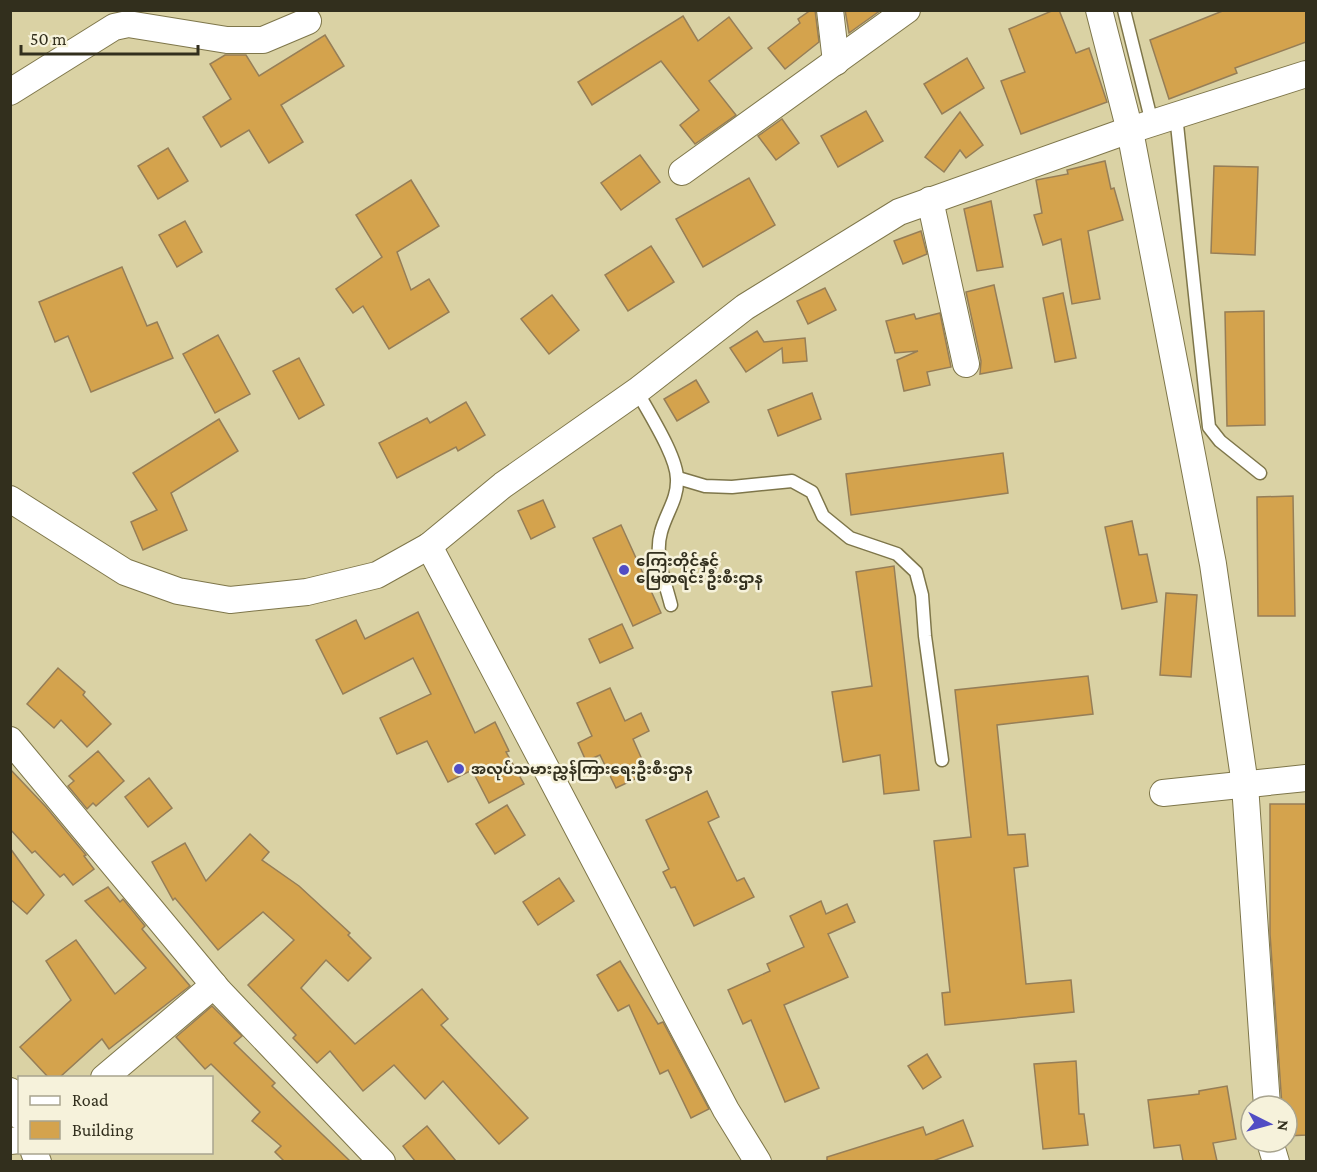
<svg xmlns="http://www.w3.org/2000/svg" width="1317" height="1172" viewBox="0 0 1317 1172" font-family="'Crimson Pro','Noto Sans Myanmar',serif">
  <rect width="100%" height="100%" fill="#dad2a4"/>
  <g fill="#d4a34d" stroke="#967e57" stroke-width="1.5">
    <path d="M811,10h4l4,32 -34,27 -17,-21 32,-25 -2,-4z"/>
    <path d="M845,10h36l-32,23z"/>
    <path d="M1054,10h5l17,43 13,-5 18,54 -86,32 -20,-53 24,-9 -16,-43z"/>
    <path d="M1225,10h81v32l-71,26 2,5 -68,26 -19,-59z"/>
    <path d="M683,16l15,25 31,-24 23,31 -43,33 27,34 -41,29 -15,-19 19,-15 -38,-49 -69,44 -14,-23z"/>
    <path d="M325,35l19,31 -63,39 22,37 -34,21 -20,-33 -28,17 -18,-30 28,-18 -21,-35 15,-9h21l13,21z"/>
    <path d="M967,58l17,30 -42,26 -18,-30z"/>
    <path d="M866,111l17,30 -45,26 -17,-31z"/>
    <path d="M960,112l23,33 -17,13 -6,-8 -16,22 -19,-15z"/>
    <path d="M782,119l17,24 -23,17 -18,-24z"/>
    <path d="M168,148l20,33 -30,18 -20,-33z"/>
    <path d="M640,155l20,27 -39,28 -20,-27z"/>
    <path d="M1105,161l6,28 3,-1 9,32 -35,11 12,68 -28,5 -11,-65 -18,6 -9,-30 8,-2 -6,-33 32,-6 -1,-4z"/>
    <path d="M1214,166l44,1 -3,88 -44,-2z"/>
    <path d="M749,178l26,47 -72,42 -27,-48z"/>
    <path d="M411,180l28,46 -42,26 14,38 18,-11 20,33 -60,37 -26,-43 -10,7 -17,-24 46,-32 -26,-42z"/>
    <path d="M991,201l12,66 -26,4 -13,-62z"/>
    <path d="M185,221l17,31 -25,15 -18,-32z"/>
    <path d="M921,231l6,23 -24,10 -9,-23z"/>
    <path d="M651,246l23,36 -46,29 -23,-36z"/>
    <path d="M122,267l25,59 10,-4 16,36 -82,34 -23,-56 -13,6 -16,-40z"/>
    <path d="M994,285l18,83 -32,6 1,-13 -15,-69z"/>
    <path d="M825,288l11,22 -28,14 -11,-23z"/>
    <path d="M1063,293l13,65 -21,4 -12,-64z"/>
    <path d="M552,295l27,35 -30,24 -28,-35z"/>
    <path d="M1264,311l1,114 -38,1 -2,-114z"/>
    <path d="M940,313l11,54 -24,5 3,13 -26,6 -7,-31 21,-9 -23,2 -9,-32 28,-7 2,5z"/>
    <path d="M757,331l7,11 41,-4 2,23 -24,2 -1,-15 -36,24 -16,-24z"/>
    <path d="M218,335l32,59 -35,19 -32,-59z"/>
    <path d="M299,358l25,47 -25,14 -26,-48z"/>
    <path d="M696,380l13,22 -32,19 -13,-22z"/>
    <path d="M812,393l9,26 -43,17 -10,-26z"/>
    <path d="M466,402l19,33 -27,16 -2,-4 -59,31 -18,-35 48,-25 3,5z"/>
    <path d="M219,419l19,32 -67,42 16,37 -44,20 -12,-28 26,-12 -24,-37z"/>
    <path d="M1003,453l5,40 -157,22 -5,-41z"/>
    <path d="M1293,496l2,120h-37l-1,-119z"/>
    <path d="M543,500l12,27 -24,12 -13,-28z"/>
    <path d="M1132,521l7,34 8,-1 10,48 -35,7 -17,-82z"/>
    <path d="M621,525l40,88 -28,13 -40,-88z"/>
    <path d="M894,566l25,224 -35,4 -4,-39 -37,7 -11,-70 40,-6 -16,-114z"/>
    <path d="M1166,593l31,2 -6,82 -31,-2z"/>
    <path d="M418,612l57,121 20,-11 14,29 -3,1 18,32 -35,19 -17,-33 -24,12 -21,-41 -30,13 -17,-36 51,-24 -18,-36 -70,36 -27,-54 40,-20 9,19z"/>
    <path d="M622,624l11,24 -33,15 -11,-24z"/>
    <path d="M58,668l27,24 -2,3 28,29 -24,23 -26,-27 -7,8 -27,-24z"/>
    <path d="M1088,676l5,38 -96,11 11,110 17,-1 3,32 -14,2 12,116 45,-4 3,32 -129,13 -3,-32 8,-1 -16,-151 37,-4 -16,-147z"/>
    <path d="M610,688l15,33 16,-8 8,18 -16,8 15,34 -32,15 -16,-33 -14,6 -8,-18 14,-7 -15,-33z"/>
    <path d="M98,751l26,30 -28,25 -3,-3 -6,6 -19,-23 6,-5 -5,-5z"/>
    <path d="M10,769l36,38 40,48 -2,1 10,13 -21,16 -9,-11 -4,3 -25,-26 -3,2 -22,-24z"/>
    <path d="M149,778l23,30 -24,19 -23,-30z"/>
    <path d="M707,791l12,26 -11,5 29,59 7,-3 10,19 -60,29 -19,-39 -4,1 -8,-16 6,-3 -23,-49z"/>
    <path d="M1270,804h36v331l-19,1v-30h-5l-12,-172z"/>
    <path d="M507,805l18,30 -30,19 -19,-30z"/>
    <path d="M250,834l19,18 -7,8 37,26 51,47 -2,2 23,23 -23,23 -22,-21 -25,28 54,56 67,-55 26,30 -7,6 87,93 -29,26 -56,-63 -18,18 -31,-34 -31,26 -33,-40 -13,12 -24,-25 3,-3 -48,-50 46,-45 -31,-28 -45,38 -43,-52 -2,2 -21,-38 33,-19 21,38z"/>
    <path d="M10,848l34,47 -17,19 -17,-15z"/>
    <path d="M559,878l15,23 -36,24 -15,-23z"/>
    <path d="M108,887l12,15 3,-3 22,27 -3,3 48,57 -81,63 -7,-10 -42,38h-12l-28,-30 51,-47 -25,-39 30,-21 39,54 31,-26 -61,-67z"/>
    <path d="M821,901l5,13 21,-10 8,18 -27,12 20,43 -64,28 35,83 -34,14 -34,-82 -8,4 -15,-34 42,-19 -3,-7 37,-17 -14,-31z"/>
    <path d="M620,961l38,63 5,-2 46,87 -18,9 -23,-48 -8,4 -31,-69 -11,6 -21,-36z"/>
    <path d="M212,1006l30,30 -8,7 41,40 -3,3 78,75h-66l-9,-9 6,-6 -29,-25 8,-9 -49,-48 -6,5 -29,-32z"/>
    <path d="M927,1054l14,23 -18,12 -15,-23z"/>
    <path d="M1076,1061l3,53h5l4,31 -45,4 -9,-85z"/>
    <path d="M1227,1086l9,53 -23,4 4,18h-34l-3,-16 -26,3 -6,-48 51,-6v-3z"/>
    <path d="M963,1120l10,26 -40,15h-106v-4l96,-30 3,8z"/>
    <path d="M427,1126l29,35h-41l-12,-15z"/>
  </g>
  <g fill="none" stroke-linecap="round" stroke-linejoin="round">
    <defs>
      <g id="lane">
        <path d="M1124,10l28,113"/>
        <path d="M1176,115l33,312 11,14 40,32"/>
        <path d="M637,391c11,21 40,65 40,88 1,20 -11,34 -16,53 -7,24 4,49 10,73"/>
        <path d="M678,478l27,8 27,1 60,-6 20,11 11,24 27,22 47,16 19,18 6,23 3,41 17,124"/>
      </g>
      <g id="street">
        <path d="M830,10l6,52"/>
        <path d="M1099,10l31,121 83,433 32,221 22,321"/>
        <path d="M10,92l104,-65 14,-3 99,16h36l45,-19"/>
        <path d="M682,172l225,-162"/>
        <path d="M930,200l36,164"/>
        <path d="M10,499l115,73 53,19 52,9 77,-8 70,-17 52,-29 74,-61 134,-94 108,-84 154,-95 219,-78 188,-60"/>
        <path d="M429,546l297,564 32,52"/>
        <path d="M10,740l209,251 163,171"/>
        <path d="M1163,793l143,-15"/>
        <path d="M104,1078l110,-93"/>
        <path d="M10,1091l10,25"/>
        <path d="M10,1141l10,-1"/>
        <path d="M1270,1142l6,20"/>
        <path d="M34,1152l4,10"/>
      </g>
    </defs>
    <use href="#lane" stroke="#7e764a" stroke-width="15"/>
    <use href="#street" stroke="#7e764a" stroke-width="28"/>
    <use href="#lane" stroke="#fff" stroke-width="12"/>
    <use href="#street" stroke="#fff" stroke-width="26"/>
  </g>
  <g fill="#514dc4" stroke="#f6f2db" stroke-width="2">
    <circle cx="624" cy="570" r="6"/>
    <circle cx="459" cy="769" r="6"/>
  </g>
  <g text-anchor="middle" stroke-width="5" stroke-linejoin="round" paint-order="stroke">
    <g font-size="15" font-weight="bold" fill="#322f1d" stroke="#f6f2db" text-anchor="start">
      <text x="636" y="566">ကြေးတိုင်နှင့်<tspan x="636" dy="17">မြေစာရင်း ဦးစီးဌာန</tspan></text>
      <text x="471" y="774">အလုပ်သမားညွှန်ကြားရေးဦးစီးဌာန</text>
    </g>
  </g>
  <rect width="1317" height="1172" fill="none" stroke="#322f1d" stroke-width="24"/>
  <rect x="18" y="1076" width="195" height="78" fill="#f6f2db" stroke="#a8a48f" stroke-width="1.5"/>
  <rect x="30" y="1096" width="30" height="9" fill="#ffffff" stroke="#a8a48f" stroke-width="1.5"/>
  <text x="72" y="1106" font-size="18" fill="#322f1d">Road</text>
  <rect x="30" y="1121" width="30" height="18" fill="#d4a34d" stroke="#a8a48f" stroke-width="1.5"/>
  <text x="72" y="1136" font-size="18" fill="#322f1d">Building</text>
  <g transform="translate(1269 1124) rotate(96)"><circle r="28" fill="#f6f2db" stroke="#a8a48f" stroke-width="1.5"/>
  <path d="M0-4.5L10 22L0 15L-10 22Z" fill="#514dc4"/>
  <text y="-9" font-size="16" font-weight="bold" text-anchor="middle" fill="#322f1d">N</text>
  </g>
  <path d="M21 45v9h177v-9" fill="none" stroke="#322f1d" stroke-width="3"/>
  <text x="30" y="45" font-size="18" fill="#322f1d" stroke="#f6f2db" stroke-width="4.5" paint-order="stroke">50 m</text>
</svg>
